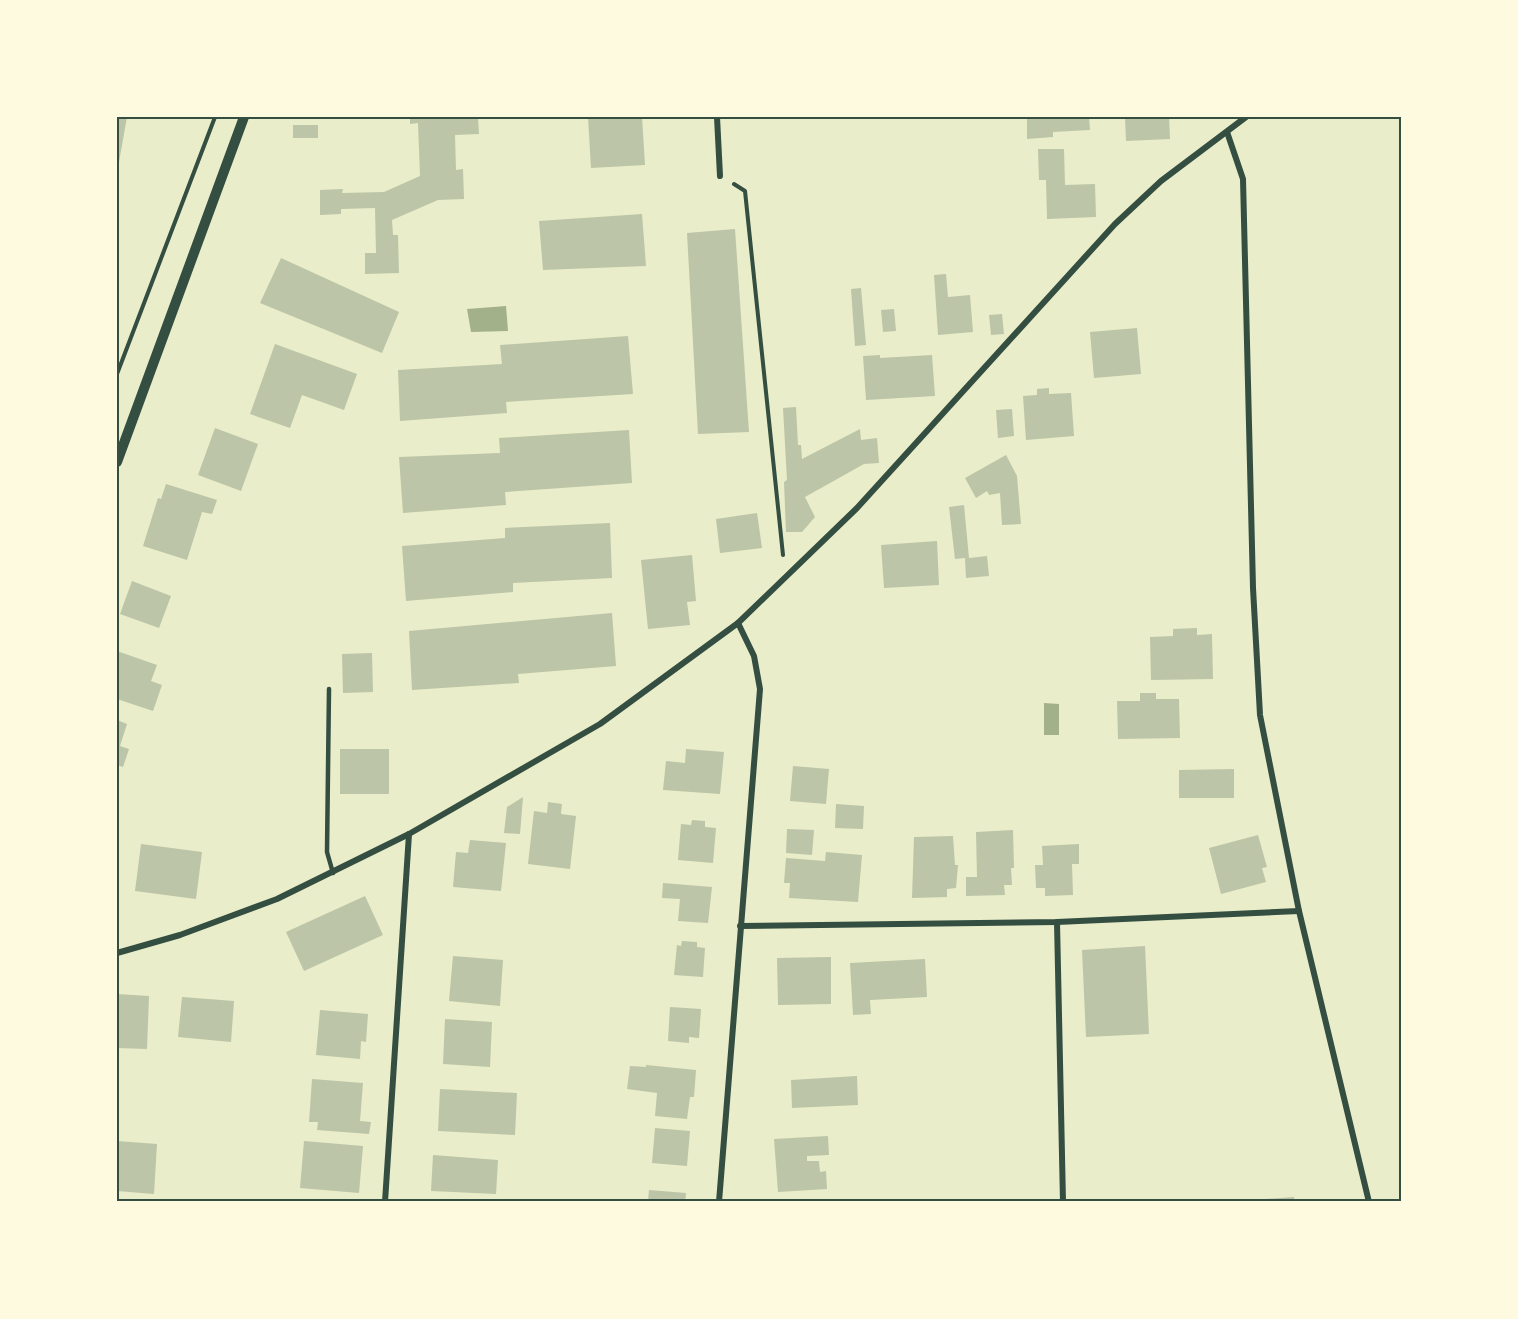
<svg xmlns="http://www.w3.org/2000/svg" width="1518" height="1319" viewBox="0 0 1518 1319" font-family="Figtree,sans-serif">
  <rect width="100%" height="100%" fill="#e9edc9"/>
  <g fill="#a3b18a">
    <path d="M506,306l2,25 -37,1 -4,-23z"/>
    <path d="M1044,703l15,1v31h-15z"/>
  </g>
  <g fill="#bcc5a7">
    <path d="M117,117h10l-8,45h-2z"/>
    <path d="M410,117h68l1,17 -24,1 1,35 7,-1 1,30 -26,1 -46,20 1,15h5l1,38 -34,1v-21h11l-1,-45 -34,1v5l-21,1v-25l23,-1 -1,4 42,-1 36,-16 -2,-53 -8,1z"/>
    <path d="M588,117h54l3,48 -54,3z"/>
    <path d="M1027,117h62l1,13 -37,2v5l-26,2z"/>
    <path d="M1125,117h44l1,22 -44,2z"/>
    <rect x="293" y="125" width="25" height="13"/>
    <path d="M1038,149h26l1,36 30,-1 1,33 -49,2 -1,-39h-7z"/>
    <path d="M642,214l4,52 -103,4 -4,-49z"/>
    <path d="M735,229l14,203 -51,2 -11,-201z"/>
    <path d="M281,258l118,54 -17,41 -122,-50z"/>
    <path d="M946,274l2,23 22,-2 3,37 -35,3 -4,-60z"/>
    <path d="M861,288l5,57 -11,1 -4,-57z"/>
    <path d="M894,309l2,22 -13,1 -2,-22z"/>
    <path d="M1002,314l2,20 -13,1 -2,-20z"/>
    <path d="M1137,328l4,46 -47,4 -4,-46z"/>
    <path d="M628,336l5,58 -127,8 1,11 -107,8 -2,-51 104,-6 -2,-19z"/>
    <path d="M275,344l82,30 -13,36 -42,-15 -12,33 -40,-14z"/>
    <path d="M880,355v3l52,-3 3,41 -69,4 -3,-44z"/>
    <path d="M1049,388v6l22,-1 3,43 -48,4 -3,-44 14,-1v-6z"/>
    <path d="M796,407l2,38h3l1,14 58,-30 1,11 16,-2 2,25 -15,1 -59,33 10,20 -13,15h-16l-2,-50 3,-2 -4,-72z"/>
    <path d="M1012,409l2,27 -16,2 -2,-28z"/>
    <path d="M215,428l43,16 -17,47 -43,-16z"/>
    <path d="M629,430l3,53 -127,9 1,13 -103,8 -4,-56 101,-4 -1,-15z"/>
    <path d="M1006,455l11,21 4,48 -19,1 -2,-32 -11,2 -2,-4 -11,7 -11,-20z"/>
    <path d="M166,484l51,16 -5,14 -10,-2 -15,48 -44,-14 15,-48 3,1z"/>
    <path d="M964,505l5,53 18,-2 2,20 -23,2 -1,-20 -10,1 -6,-52z"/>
    <path d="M757,513l5,35 -42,5 -4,-34z"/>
    <path d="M610,523l2,55 -99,5v9l-107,9 -4,-55 103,-8v-10z"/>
    <path d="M937,541l2,44 -55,3 -3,-43z"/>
    <path d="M692,555l4,46 -9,1 3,23 -42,4 -7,-69z"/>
    <path d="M132,581l39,15 -12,32 -39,-14z"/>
    <path d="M612,613l4,53 -98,8 1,9 -107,7 -3,-59z"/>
    <path d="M1197,628v7l15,-1 1,45 -62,1 -1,-43 23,-1v-7z"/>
    <path d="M117,651l40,14 -6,16 11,4 -9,26 -36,-12z"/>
    <path d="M372,653l1,39 -30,1 -1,-39z"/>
    <path d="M1140,693h16v6h23l1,39 -62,1 -1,-38h23z"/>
    <path d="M117,720l10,4 -7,22 9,3 -6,18 -6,-2z"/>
    <rect x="340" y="749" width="49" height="45"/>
    <path d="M686,749l38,3 -4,42 -57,-4 3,-29 19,2z"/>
    <path d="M793,766l36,3 -3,35 -36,-3z"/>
    <path d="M1234,769v29h-55v-28z"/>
    <path d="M523,797l-3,37 -16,-1 3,-26z"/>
    <path d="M548,802l14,2 -1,10 15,2 -6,53 -42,-5 6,-53 13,2z"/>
    <path d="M836,804l28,2 -1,23 -28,-1z"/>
    <path d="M692,820l13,1v6l11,1 -3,35 -35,-3 3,-36 10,1z"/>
    <path d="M787,829l27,1 -2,25 -26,-2z"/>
    <path d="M1013,830l1,38h-3l1,17h-8l1,10 -39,1v-19h11l-1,-45z"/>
    <path d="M1258,835l9,32 -5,1 4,14 -45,12 -12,-46z"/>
    <path d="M953,836l2,29h3l-2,23 -9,1v8l-35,1 2,-61z"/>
    <path d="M470,840l36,3 -5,48 -48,-4 3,-35 12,1z"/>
    <path d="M141,844l61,8 -6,47 -61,-8z"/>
    <path d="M1079,844v20h-7l1,31 -28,1v-8h-9l-1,-23h8l-1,-19z"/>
    <path d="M826,852l36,3 -4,47 -69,-4 1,-15h-6l2,-25 39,3z"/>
    <path d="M663,883l49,4 -4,36 -30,-2 2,-22 -18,-1z"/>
    <path d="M365,896l18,39 -79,36 -18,-39z"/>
    <path d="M682,941l15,1v5l8,1 -2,29 -29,-2 3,-30 4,1z"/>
    <path d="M1145,946l4,88 -63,3 -4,-87z"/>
    <path d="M453,956l50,4 -3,46 -51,-5z"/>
    <path d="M831,957v47l-53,1 -1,-47z"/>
    <path d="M925,959l2,38 -57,3 1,14 -18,1 -3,-52z"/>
    <path d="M117,994l32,2 -2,53 -30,-1z"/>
    <path d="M182,997l52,4 -3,41 -53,-5z"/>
    <path d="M670,1007l31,2 -2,29 -10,-1v6l-21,-2z"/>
    <path d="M320,1010l48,4 -2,28 -5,-1 -1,18 -44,-4z"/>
    <path d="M445,1019l47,3 -2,45 -47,-3z"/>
    <path d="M646,1065l50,5 -2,27h-4l-3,22 -32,-3 2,-23 -30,-4 3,-23 16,1z"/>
    <path d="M857,1076l1,29 -66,3 -1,-28z"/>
    <path d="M312,1079l51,4 -3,38 11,1 -2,12 -52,-4 1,-8h-9z"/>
    <path d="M440,1089l77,4 -2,42 -77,-4z"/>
    <path d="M655,1128l35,3 -3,35 -35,-3z"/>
    <path d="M828,1136l1,19 -22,1v5h12l1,11 6,-1 1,18 -49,3 -4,-53z"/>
    <path d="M117,1141l40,3 -3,50 -37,-3z"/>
    <path d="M304,1141l59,5 -4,47 -59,-5z"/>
    <path d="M433,1155l65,5 -2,34 -65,-3z"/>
    <path d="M649,1190l37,3 -1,9h-37z"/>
    <path d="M1294,1197l1,5h-45v-2z"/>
  </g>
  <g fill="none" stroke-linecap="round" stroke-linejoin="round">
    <g stroke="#344e41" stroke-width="4">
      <path d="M734,184l11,7 38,364"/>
      <path d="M117,374l98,-257"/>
    </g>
    <path stroke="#344e41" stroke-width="4.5" d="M329,689l-2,163 6,21"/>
    <g stroke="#344e41" stroke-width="6">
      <path d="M717,117l3,59"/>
      <path d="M1227,132l16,47 10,409 7,127 39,196 70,291"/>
      <path d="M1057,922l6,280"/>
      <path d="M740,926l317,-4 242,-11"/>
      <path d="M117,953l63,-18 97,-36 132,-65 191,-110 138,-101 119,-115 258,-284 46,-43 85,-64"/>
      <path d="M385,1202l24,-368"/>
      <path d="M719,1202l41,-513 -6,-33 -16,-33"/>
    </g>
    <path stroke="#344e41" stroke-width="10" d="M117,462l127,-345"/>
  </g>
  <rect width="1518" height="1319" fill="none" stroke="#fefae0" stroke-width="237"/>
  <rect x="118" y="118" width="1282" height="1082" fill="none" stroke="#344e41" stroke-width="2"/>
</svg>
